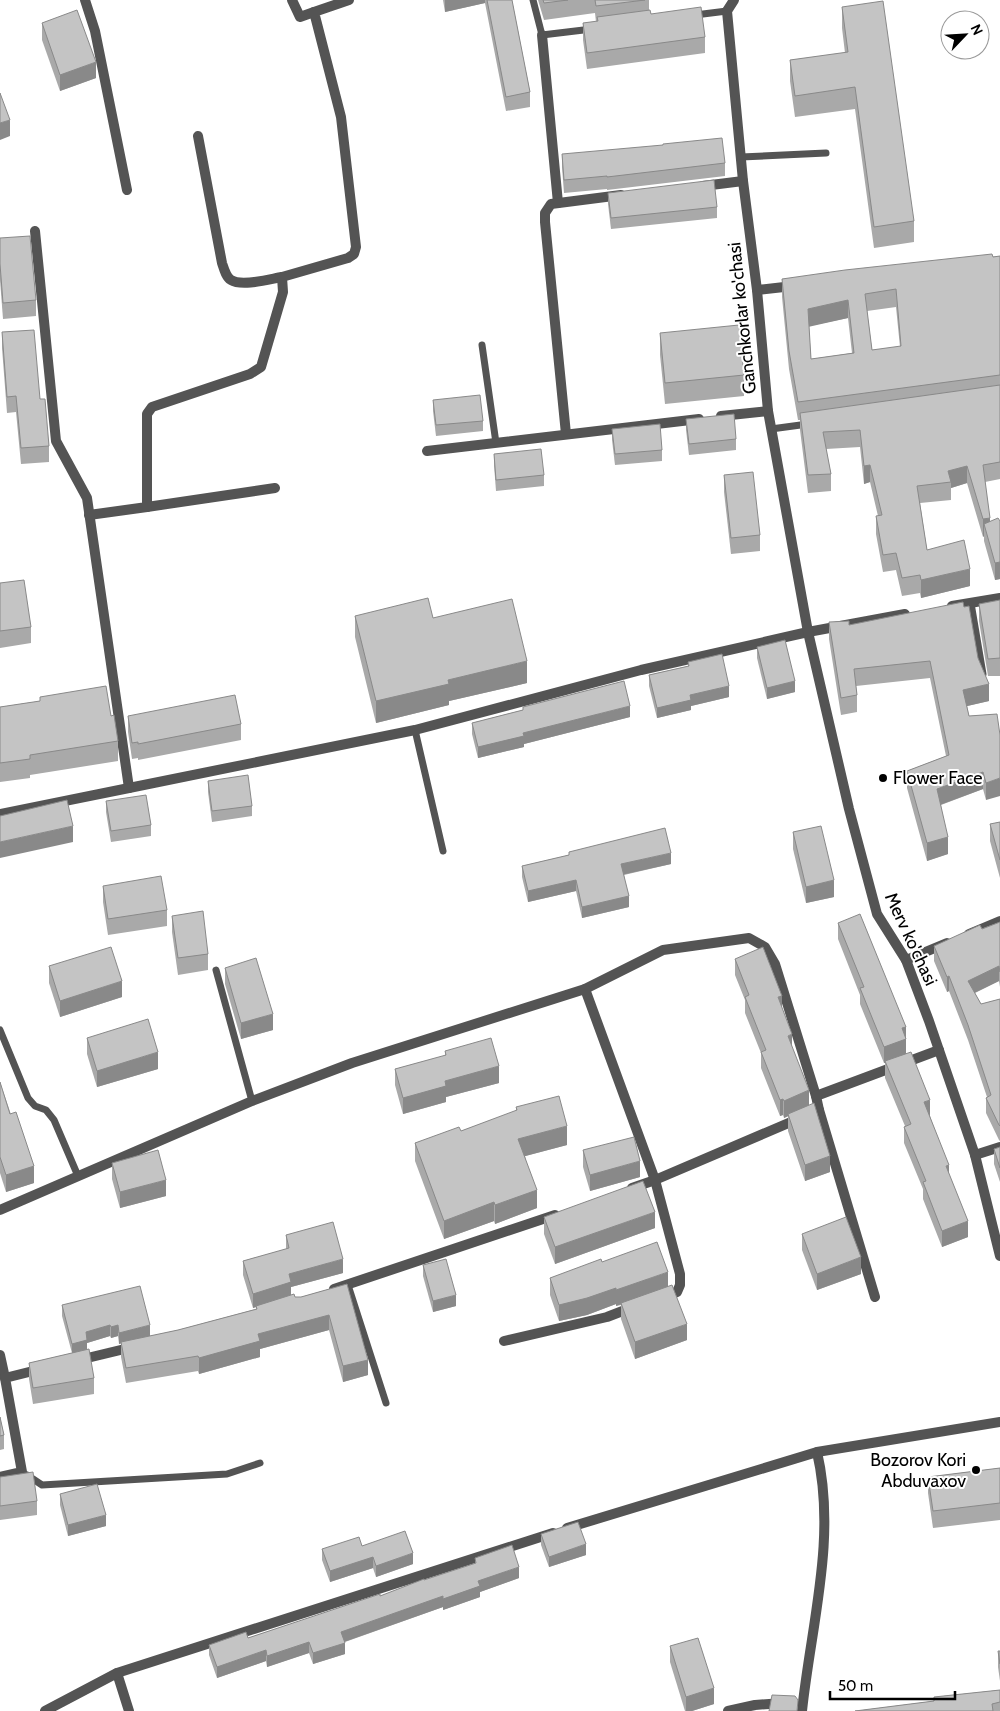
<svg xmlns="http://www.w3.org/2000/svg" width="1000" height="1711" viewBox="0 0 1000 1711" font-family="Cabin,sans-serif">
  <rect width="100%" height="100%" fill="#fff"/>
  <g fill="none" stroke-linecap="round" stroke-linejoin="round">
    <g stroke="#545454" stroke-width="7">
      <path d="M533,0l9,35 50,-6"/>
      <path d="M695,15l32,-4"/>
      <path d="M741,157l85,-4"/>
      <path d="M482,345l14,98"/>
      <path d="M771,429l37,-5"/>
      <path d="M971,603l12,71"/>
      <path d="M415,730l28,121"/>
      <path d="M216,970l36,131"/>
      <path d="M0,1030l28,68 7,8 11,4 8,10 24,56"/>
      <path d="M348,1285l38,118"/>
      <path d="M27,1475l15,10 185,-11 33,-11"/>
    </g>
    <g stroke="#545454" stroke-width="10">
      <path d="M85,0l10,31 32,159"/>
      <path d="M292,0l8,17 14,-5"/>
      <path d="M542,35l16,168"/>
      <path d="M198,136l24,127c2,6 4,14 9,17 11,7 39,-1 51,-3"/>
      <path d="M703,186l40,-5"/>
      <path d="M35,231l21,210 31,57 42,290 286,-58 226,-60 167,-38 97,-18"/>
      <path d="M757,290l36,-4"/>
      <path d="M721,416l47,-5"/>
      <path d="M566,434l-21,-212v-9l6,-9 70,-9"/>
      <path d="M427,451l272,-32"/>
      <path d="M147,507l128,-19"/>
      <path d="M89,515l58,-8v-93l5,-7 98,-33 11,-7 22,-75 -1,-15 66,-19 6,-4 2,-7 -15,-130 -27,-105 35,-12"/>
      <path d="M952,606l48,-8"/>
      <path d="M0,814l129,-26"/>
      <path d="M969,934l31,-13"/>
      <path d="M906,960l41,-17"/>
      <path d="M585,989l78,-39 86,-12 16,9 10,17 41,132"/>
      <path d="M819,1110l56,187"/>
      <path d="M975,1155l25,-8"/>
      <path d="M632,1188l23,-8 164,-70 -3,-14 123,-46"/>
      <path d="M0,1210l252,-109 100,-38 233,-74 70,191 25,94v11l-3,7 -14,5"/>
      <path d="M334,1289l221,-74"/>
      <path d="M504,1341l103,-24 26,-10"/>
      <path d="M0,1355l5,23"/>
      <path d="M79,1360l54,-13"/>
      <path d="M0,1477l22,-5 -17,-94 36,-9"/>
      <path d="M117,1673l12,38"/>
      <path d="M728,1711l27,-6 28,-2"/>
      <path d="M802,1711c9,-86 35,-173 15,-259"/>
    </g>
    <g stroke="#545454" stroke-width="10">
      <path d="M734,0l-7,11 16,170 14,109 11,121 40,221 41,177 28,105 29,46 23,61 46,134 25,101"/>
      <path d="M567,1528l250,-76 183,-30"/>
      <path d="M45,1711l72,-38 436,-140"/>
    </g>
  </g>
  <g fill="#a9a9a9" fill-rule="evenodd">
    <path d="M443,0h69l18,92v15l-24,4 -21,-108 -40,9z"/>
    <path d="M538,0h111v10l2,4 54,23v16l-118,16 -4,-29v-17l13,-1 -1,-9 -51,7z"/>
    <path d="M842,7l72,214v21l-40,6 -19,-139 -60,8 -5,-36v-21l55,-7 -3,-25z"/>
    <path d="M42,23l54,55 -36,13 -18,-51z"/>
    <path d="M562,154l163,9v13l-118,14v-1l-43,4 -2,-26z"/>
    <path d="M608,193l109,14v11l-106,11 -3,-25z"/>
    <path d="M0,238l36,62v16l-33,3 -3,-39z"/>
    <path d="M1000,256v223l-15,3 5,39h10v58l-5,1 -11,-39v-5l-1,1 -16,-54 -16,5v12l-31,3 7,47 43,36 -49,12 -1,-5 -18,3 -6,-26 -13,2 -7,-38v-18h2l-8,-34 -6,2 -4,-37 -34,2 5,25v17l-23,2 -8,-63v-10h-2l-9,-51 -7,-72v-18zM896,307l4,40 -28,3 -5,-39zM848,318l4,35 -41,6 -2,-33z"/>
    <path d="M2,332l38,67 9,47v16l-28,2 -5,-52 -9,1 -5,-65z"/>
    <path d="M660,333l84,42v21l-79,8 -5,-49z"/>
    <path d="M433,400l50,21v10l-47,5 -3,-25z"/>
    <path d="M686,419l50,20v11l-47,5 -3,-25z"/>
    <path d="M612,429l50,21v11l-47,4 -3,-25z"/>
    <path d="M494,454l50,21v11l-48,5 -2,-26z"/>
    <path d="M724,475l36,60v16l-29,3 -7,-62z"/>
    <path d="M0,583l31,44v16l-31,5z"/>
    <path d="M1000,600v76h-12l-9,-55v-17z"/>
    <path d="M964,607l25,94 -22,5 2,10 28,-2 -11,86 -3,-11 -42,16 7,49 -21,7 -20,-73v-17l39,-15 -16,-78 -74,8 1,9v17l-16,3 -12,-76v-17l20,3z"/>
    <path d="M355,616l78,2 94,65 -78,18v4l-73,18 -21,-86z"/>
    <path d="M757,647l38,45 -28,7 -10,-41z"/>
    <path d="M688,662l41,35 -38,9v4l-34,8 -8,-32v-11l39,-9z"/>
    <path d="M40,697l71,19 7,25v20l-88,14v3l-30,4v-75l40,-6z"/>
    <path d="M523,707l107,10 -106,27v3l-46,11 -6,-24v-11l51,-13z"/>
    <path d="M128,716l113,8v16l-103,20v-2l-6,1 -4,-27z"/>
    <path d="M208,781l44,25v10l-40,6 -4,-30z"/>
    <path d="M106,801l45,24v11l-40,6 -5,-30z"/>
    <path d="M1000,822v56l-10,-37v-17z"/>
    <path d="M793,832l41,65 -28,6 -13,-54z"/>
    <path d="M569,852l102,12 -47,11 5,32 -47,11 -6,-27 -48,11 -6,-25v-11l47,-11z"/>
    <path d="M103,886l64,24v16l-59,9 -5,-33z"/>
    <path d="M172,916l36,38v16l-30,5 -6,-43z"/>
    <path d="M1000,922v65l-1,-6 -24,12 6,11 19,-5v142l-1,-1 -13,-27v-15l1,-1 -19,-57 -19,-49 -2,1 -13,-31v-15z"/>
    <path d="M838,923l68,104v27l24,62 19,59 19,62 -26,10 -19,-48v-10l-19,-46v-16l1,-1 -20,-48v-15h-1l-24,-59v-9l-22,-56z"/>
    <path d="M735,959l47,50 10,39 17,57 21,67 -25,9 -17,-50v-15l-4,2 -1,-3 -3,1 -19,-48v-15l-16,-40v-13l-10,-25z"/>
    <path d="M49,966l73,31 -62,20 -11,-34z"/>
    <path d="M225,968l48,62 -32,9 -16,-55z"/>
    <path d="M87,1038l71,31 -61,18 -10,-33z"/>
    <path d="M445,1051l54,32 -53,14v5l-43,12 -8,-29v-16l50,-13z"/>
    <path d="M0,1082l34,101 -28,9 -6,-19z"/>
    <path d="M516,1107l51,38 -42,11 12,52 -42,16 -1,-3 -50,18 -29,-78v-18l46,-12 55,-20z"/>
    <path d="M1000,1147v35l-6,-18v-15z"/>
    <path d="M583,1150l57,27 -50,14 -7,-24z"/>
    <path d="M112,1163l54,33 -46,12 -8,-29z"/>
    <path d="M544,1217l111,11 -100,36 -11,-30z"/>
    <path d="M802,1234l59,40 -44,16 -15,-40z"/>
    <path d="M286,1235l57,38 -52,14v8l4,2h6l46,-13 21,91 -25,7 -14,-52 -69,19v8l-61,17 -1,-3 -72,12 -5,-26v-14l-2,1 -1,-8 -7,2 -1,-2 -23,7v6l7,29v16l-61,10 -4,-25v-16l43,-10 -10,-37v-11l88,31 28,-6 78,-21v-2l-3,1 -10,-33v-14l43,-12z"/>
    <path d="M602,1262l66,24 19,54 -52,19 -14,-40v-14l-5,1v-2l-29,11 -28,6 -9,-26v-17z"/>
    <path d="M423,1265l33,41 -23,6 -10,-36z"/>
    <path d="M0,1417l4,18v14l-4,1z"/>
    <path d="M1000,1468v52l-67,8 -5,-35v-16z"/>
    <path d="M0,1477l37,24v14l-37,5z"/>
    <path d="M60,1494l46,32 -38,10 -8,-31z"/>
    <path d="M541,1534l45,21 -37,12 -8,-22z"/>
    <path d="M362,1546l51,18 -37,13 -3,-9 -43,14 -8,-22v-11z"/>
    <path d="M475,1558l44,20 -39,14v5l-37,13v-3l-98,35v12l-32,10 -4,-11 -42,14 -1,-6 -49,17 -8,-23v-10l39,-7 132,-42 95,-33z"/>
    <path d="M670,1646l44,58 -22,7h-7l-15,-49z"/>
    <path d="M998,1651h2v30l-2,-14z"/>
    <path d="M1000,1690v21h-145l79,-10v-4z"/>
  </g>
  <g fill="#898989">
    <path d="M445,0h40v3l-40,9z"/>
    <path d="M96,62v16l-36,13v-16z"/>
    <path d="M10,120v16l-10,4v-17z"/>
    <path d="M848,300v18l-40,9v-18z"/>
    <path d="M870,465v17l-6,2v-18z"/>
    <path d="M967,466v17l-16,5v-6l-3,-11z"/>
    <path d="M990,518v17l-6,-11v12l-1,1v-18z"/>
    <path d="M1000,562v17l-5,1v-17z"/>
    <path d="M970,569v17l-49,12v-18z"/>
    <path d="M527,661v22l-78,18v4l-73,18v-22l72,-21z"/>
    <path d="M795,681v11l-28,7v-11z"/>
    <path d="M989,684v17l-26,6v-17z"/>
    <path d="M729,686v11l-38,9v4l-34,8v-10l33,-13z"/>
    <path d="M630,706v11l-106,27v3l-46,11v-11l45,-14z"/>
    <path d="M983,772v17l-46,17v-17z"/>
    <path d="M1000,778v18l-14,4v-17z"/>
    <path d="M73,826v16l-73,16v-16z"/>
    <path d="M948,837v17l-21,7v-18z"/>
    <path d="M671,853v11l-50,11v-11z"/>
    <path d="M576,880v11l-48,11v-11z"/>
    <path d="M834,880v17l-28,6v-16z"/>
    <path d="M629,896v11l-47,11v-11z"/>
    <path d="M999,966v15l-31,15v-15z"/>
    <path d="M949,976v15l-2,1v-15z"/>
    <path d="M122,981v16l-62,20v-16z"/>
    <path d="M782,996v16l-4,-15z"/>
    <path d="M273,1014v16l-32,9v-16z"/>
    <path d="M906,1027v28l-22,8v-16l18,-19z"/>
    <path d="M792,1034v16l-4,-14z"/>
    <path d="M158,1052v17l-61,18v-16z"/>
    <path d="M499,1066v17l-53,14v5l-43,12v-16l42,-17z"/>
    <path d="M809,1090v17l-25,11v-17z"/>
    <path d="M783,1099v16l-3,1v-16z"/>
    <path d="M930,1100v16l-6,3v-17z"/>
    <path d="M567,1126v19l-49,13v-19z"/>
    <path d="M830,1156v16l-25,9v-16z"/>
    <path d="M640,1161v16l-50,14v-16z"/>
    <path d="M949,1165v16l-3,-15z"/>
    <path d="M34,1166v17l-28,9v-17z"/>
    <path d="M166,1180v16l-46,12v-16z"/>
    <path d="M537,1190v18l-42,16v-19z"/>
    <path d="M494,1202v19l-50,18v-18z"/>
    <path d="M655,1212v16l-100,36v-17z"/>
    <path d="M968,1221v16l-26,10v-16z"/>
    <path d="M861,1257v17l-44,16v-16z"/>
    <path d="M343,1259v14l-52,14v9l-38,12v-14l36,-20z"/>
    <path d="M668,1272v16l-52,18v-16z"/>
    <path d="M616,1288v16l-29,11 -28,6v-16z"/>
    <path d="M456,1295v11l-23,6v-11z"/>
    <path d="M329,1315v15l-69,19v8l-61,17v-16l59,-24z"/>
    <path d="M687,1324v16l-52,19v-17z"/>
    <path d="M110,1325v11l-23,7v8l-15,4v-11l14,-12z"/>
    <path d="M118,1325v11l-7,2v-11z"/>
    <path d="M150,1325v11l-31,8v-11z"/>
    <path d="M368,1360v15l-25,7v-16z"/>
    <path d="M106,1515v11l-38,10v-11z"/>
    <path d="M586,1544v11l-37,12v-10z"/>
    <path d="M413,1553v11l-37,13v-11z"/>
    <path d="M373,1557v11l-43,14v-11z"/>
    <path d="M519,1567v11l-39,14v5l-37,13v-11l35,-18z"/>
    <path d="M443,1596v11l-102,36v-11z"/>
    <path d="M309,1642v11l-42,14v-11z"/>
    <path d="M345,1643v11l-32,10v-11z"/>
    <path d="M266,1650v11l-49,17v-11z"/>
    <path d="M714,1688v16l-22,7h-6v-14z"/>
  </g>
  <g fill="#c4c4c4" stroke="#898989" fill-rule="evenodd">
    <path d="M487,0h25l18,92 -24,5z"/>
    <path d="M543,0h25l-24,3z"/>
    <path d="M595,0h50l-49,6z"/>
    <path d="M883,1l31,220 -40,6 -19,-140 -60,9 -5,-36 58,-8 -6,-45z"/>
    <path d="M701,7l4,30 -118,16 -4,-30 15,-2 -1,-4 53,-7 1,4z"/>
    <path d="M77,10l19,52 -36,13 -18,-52z"/>
    <path d="M0,93l10,27 -10,3z"/>
    <path d="M722,138l3,25 -118,14v-1l-43,4 -2,-26 101,-9v-1z"/>
    <path d="M714,180l3,27 -106,11 -3,-25z"/>
    <path d="M30,236l6,64 -33,3 -3,-39v-26z"/>
    <path d="M992,254l1,3 7,-1v119l-202,27 -9,-51 -7,-72 63,-9zM896,289l5,57 -29,4 -7,-56zM848,300l6,53 -43,6 -3,-50z"/>
    <path d="M739,325l5,50 -79,8 -5,-50z"/>
    <path d="M34,330l6,69h5l4,47 -28,2 -5,-52 -9,1 -5,-65z"/>
    <path d="M1000,385v77l-17,3 7,53 -7,1 -16,-53 -19,5 3,11 -34,4 10,64 37,-10 6,29 -49,11 -1,-5 -18,3 -6,-25 -13,2 -7,-39 6,-1 -12,-50 -6,1 -4,-36 -37,2 8,42 -23,1 -8,-62z"/>
    <path d="M480,395l3,26 -47,4 -3,-25z"/>
    <path d="M734,414l2,25 -47,5 -3,-25z"/>
    <path d="M660,424l2,26 -47,4 -3,-25z"/>
    <path d="M541,449l3,26 -48,5 -2,-26z"/>
    <path d="M753,472l7,63 -29,3 -7,-63z"/>
    <path d="M998,518l2,3v41l-5,1 -11,-39z"/>
    <path d="M24,580l7,47 -31,4v-48z"/>
    <path d="M428,598l5,20 79,-19 15,62 -79,19 1,4 -73,17 -21,-85z"/>
    <path d="M1000,600v58l-12,1 -9,-55z"/>
    <path d="M963,602l1,5 5,-1 9,52 11,26 -26,6 6,26 28,-2 3,21v43l-14,5 -3,-11 -46,17 11,48 -21,6 -20,-72 42,-16 -19,-94 -76,8 3,26 -16,3 -12,-76 20,-1v4z"/>
    <path d="M785,640l10,41 -28,7 -10,-41z"/>
    <path d="M722,654l7,32 -39,9 1,5 -34,8 -8,-33 40,-9 -1,-4z"/>
    <path d="M624,681l6,25 -107,27 1,3 -46,11 -6,-24 51,-13v-3z"/>
    <path d="M106,686l5,30 3,-1 4,26 -88,14v4l-30,4v-56l40,-6v-4z"/>
    <path d="M235,695l6,29 -103,20v-2l-6,1 -4,-27z"/>
    <path d="M248,775l4,31 -40,5 -4,-30z"/>
    <path d="M146,795l5,30 -40,6 -5,-30z"/>
    <path d="M67,800l6,26 -73,16v-26z"/>
    <path d="M1000,822v38l-10,-36z"/>
    <path d="M821,826l13,54 -28,7 -13,-55z"/>
    <path d="M665,828l6,25 -50,11 8,32 -47,11 -6,-27 -48,11 -6,-25 47,-11v-3z"/>
    <path d="M161,876l6,34 -59,9 -5,-33z"/>
    <path d="M203,911l5,43 -30,4 -6,-42z"/>
    <path d="M860,914l46,113 -4,1 4,11 -22,8 -24,-59 4,-1 -26,-64z"/>
    <path d="M1000,922v50l-1,-6 -31,15 13,23 19,-5v127l-1,-1 -13,-27 5,-3 -23,-70 -19,-49 -2,1 -13,-31 46,-21 2,4z"/>
    <path d="M111,947l11,34 -62,20 -11,-35z"/>
    <path d="M763,947l19,49 -4,1 14,37 -4,2 21,54 -25,11 -1,-2 -3,1 -19,-48 5,-2 -21,-53 4,-2 -14,-36z"/>
    <path d="M256,958l17,56 -32,9 -16,-55z"/>
    <path d="M148,1019l10,33 -61,19 -10,-33z"/>
    <path d="M491,1038l8,28 -54,15 1,5 -43,12 -8,-29 51,-14 -1,-4z"/>
    <path d="M911,1052l19,48 -6,2 25,63 -3,1 22,55 -26,10 -19,-49 3,-1 -22,-54 7,-3 -26,-63z"/>
    <path d="M0,1082l10,32 6,-2 18,54 -28,9 -6,-18z"/>
    <path d="M559,1096l8,30 -49,13 19,51 -42,15 -1,-3 -50,19 -29,-78 44,-16 2,4 56,-21 -1,-3z"/>
    <path d="M814,1103l16,53 -25,9 -17,-51z"/>
    <path d="M634,1137l6,24 -50,14 -7,-25z"/>
    <path d="M1000,1147v21l-6,-19z"/>
    <path d="M158,1150l8,30 -46,12 -8,-29z"/>
    <path d="M643,1181l12,31 -100,35 -11,-30z"/>
    <path d="M846,1217l15,40 -44,17 -15,-40z"/>
    <path d="M333,1222l10,37 -54,15 2,8 -38,12 -10,-33 46,-13 -3,-13z"/>
    <path d="M657,1242l11,30 -52,18v-2l-29,10 -28,7 -9,-27 51,-19 1,3z"/>
    <path d="M446,1259l10,36 -23,6 -10,-36z"/>
    <path d="M347,1284l21,76 -25,6 -14,-51 -71,19 2,7 -61,17 -1,-2 -72,12 -5,-26 57,-12 79,-21 -1,-3 38,-12 1,3h6z"/>
    <path d="M672,1285l15,39 -52,18 -14,-39z"/>
    <path d="M140,1286l10,39 -31,8 -1,-8 -7,2 -1,-2 -24,7 1,8 -15,4 -10,-39z"/>
    <path d="M89,1349l5,29 -61,10 -4,-25z"/>
    <path d="M0,1417l4,18 -4,1z"/>
    <path d="M1000,1468v35l-67,8 -5,-34z"/>
    <path d="M33,1472l4,29 -37,5v-29z"/>
    <path d="M97,1484l9,31 -38,10 -8,-31z"/>
    <path d="M578,1522l8,22 -37,13 -8,-23z"/>
    <path d="M405,1531l8,22 -37,13 -3,-9 -43,14 -8,-22 37,-12 3,9z"/>
    <path d="M512,1545l7,22 -41,14 2,5 -37,13v-3l-102,36 4,11 -32,10 -4,-11 -42,14 -1,-6 -49,17 -8,-22 37,-13 2,6 132,-44v2l44,-17v1l52,-17 -1,-5z"/>
    <path d="M698,1638l16,50 -28,9 -16,-51z"/>
    <path d="M998,1651h2v13z"/>
    <path d="M1000,1690v12l-8,2 1,7h-138l79,-10v-4z"/>
    <path d="M772,1695l23,1 3,4 -1,11h-28z"/>
  </g>
  <g fill="#000" stroke="#fff" stroke-width="2">
    <circle cx="883" cy="778" r="5"/>
    <circle cx="976" cy="1470" r="5"/>
  </g>
  <g text-anchor="middle" stroke-width="4" stroke-linejoin="round" paint-order="stroke">
    <g font-size="18" fill="#000" stroke="#fff">
      <text transform="translate(742 318) rotate(-96)" y="6">Ganchkorlar ko'chasi</text>
      <text transform="translate(911 939) rotate(65)" y="6">Merv ko'chasi</text>
    </g>
    <g font-size="18" fill="#000" stroke="#fff" text-anchor="start">
      <text x="893" y="784">Flower Face</text>
      <text x="966" y="1466" text-anchor="end">Bozorov Kori<tspan x="966" dy="21">Abduvaxov</tspan></text>
    </g>
  </g>
  <g transform="translate(965 35) rotate(65)"><circle r="24" fill="#ffffff" stroke="#999999"/>
  <path d="M0-4L9 19L0 12L-9 19Z" fill="#000000"/>
  <text y="-8" font-size="14" font-weight="bold" text-anchor="middle" fill="#000000">N</text>
  </g>
  <path d="M830 1691v8h125v-8" fill="none" stroke="#000000" stroke-width="2.5"/>
  <text x="838" y="1691" font-size="15" fill="#000000" stroke="#ffffff" stroke-width="4" paint-order="stroke">50 m</text>
</svg>
